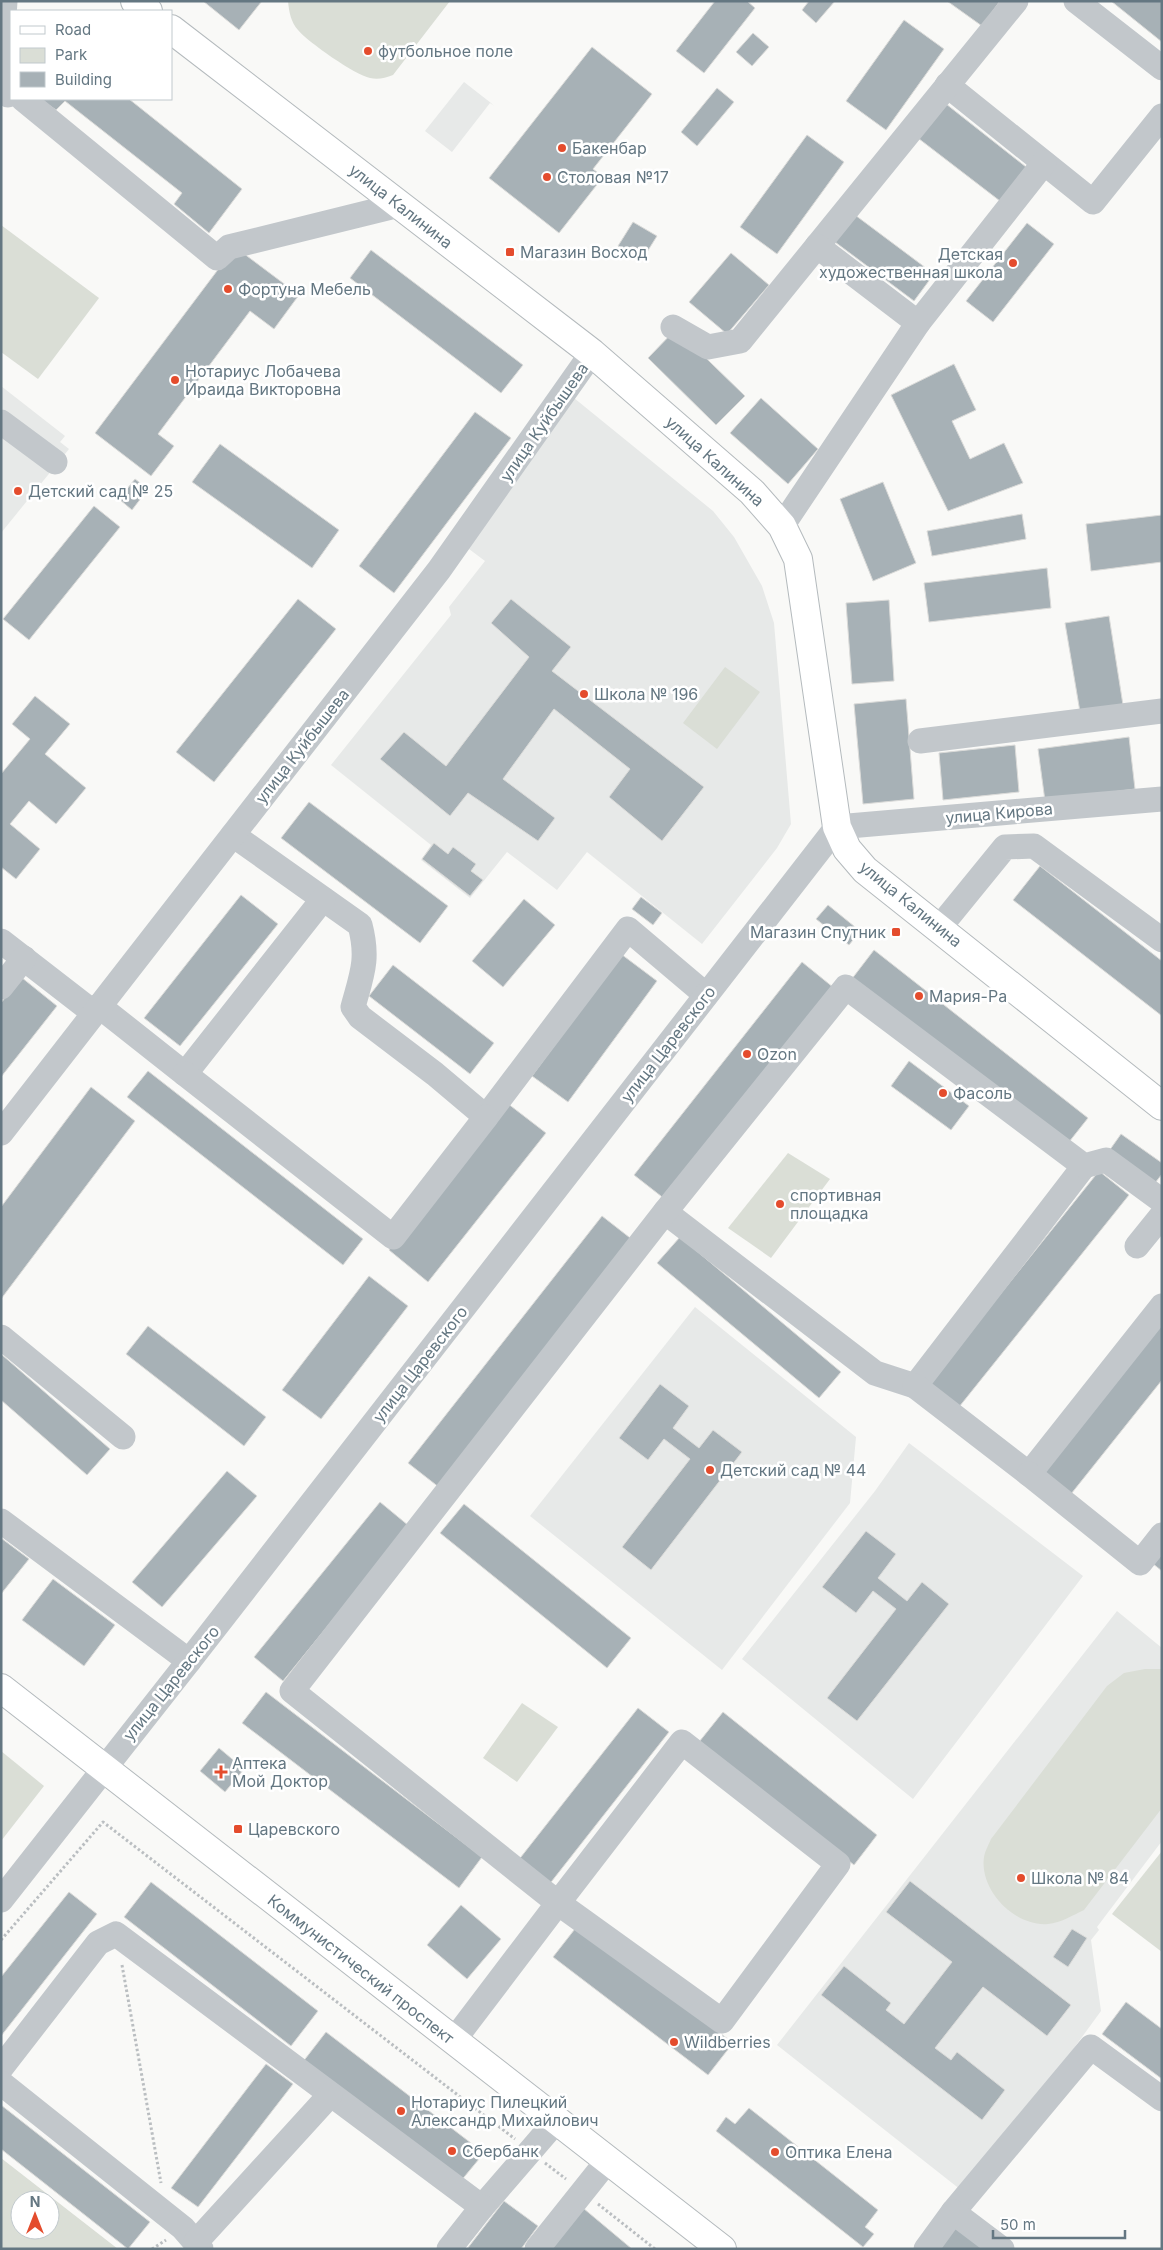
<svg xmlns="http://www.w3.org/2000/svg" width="1163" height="2250" viewBox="0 0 1163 2250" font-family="Inter,sans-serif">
  <rect width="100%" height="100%" fill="#f9f9f7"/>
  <g fill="#e7e9e8">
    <path d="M464,82l27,21 3,3 -4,-3 -38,49 -27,-21z"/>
    <path d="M1,386l64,50 -5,6 9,7 -68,84z"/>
    <path d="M574,398l139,113 21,26 28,49 12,37 17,201 -14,24 -75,96 -115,-92 -30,38 -50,-38 -37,46 -49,-38 10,-15 -100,-80 120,-150 -2,-8 36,-46 -24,-18z"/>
    <path d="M695,1307l161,130 -6,66 -128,167 -192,-154z"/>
    <path d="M909,1443l174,133 -170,223 -171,-140 133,-168z"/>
    <path d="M1117,1611l45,37v193l-65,86 2,3 -8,10 10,71 -27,37 -3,17 -105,129 -189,-149z"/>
  </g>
  <g fill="#daded6" fill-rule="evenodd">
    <path d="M288,1h162l-57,74c-8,3 -15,5 -23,3 -15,-3 -62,-36 -72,-48 -7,-8 -9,-18 -10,-29z"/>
    <path d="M1,225l98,73 -61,81 -37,-27z"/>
    <path d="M725,667l35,25 -43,57 -34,-26z"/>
    <path d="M788,1153l42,26 -59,79 -43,-30z"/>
    <path d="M1145,1669h17v139l-78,102c-11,5 -23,13 -36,14 -33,3 -69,-34 -64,-67 1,-6 5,-13 7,-18l116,-153 17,-13z"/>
    <path d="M522,1703l36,24 -41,55 -34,-24z"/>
    <path d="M1,1751l43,35 -43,55z"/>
    <path d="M1162,1851v101l-50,-38z"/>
    <path d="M1,2158l117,91h-117zM20,2200h30v30h-30z"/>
  </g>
  <g fill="#a7b1b6" stroke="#dbdbd9">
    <path d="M203,1h59l-23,29z"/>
    <path d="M715,1h32l8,7 -51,65 -28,-22z"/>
    <path d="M809,1h26l-19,22 -14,-13z"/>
    <path d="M947,1h53l-18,25z"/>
    <path d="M1111,1h51v41z"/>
    <path d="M904,20l40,29 -58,81 -40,-29z"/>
    <path d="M753,33l16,14 -17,19 -16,-14z"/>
    <path d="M592,47l60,47 -59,75 10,8 -44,56 -70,-55z"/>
    <path d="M717,88l17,14 -37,44 -16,-14z"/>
    <path d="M40,99h89l113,90 -33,44 -35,-29 8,-11 -117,-92 -9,9z"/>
    <path d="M941,100l85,67 -26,34 -86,-66z"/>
    <path d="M807,135l37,27 -67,92 -37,-27z"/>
    <path d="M851,212l83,62 -20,27 -83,-62z"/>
    <path d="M633,222l24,14 -15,24 -24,-14z"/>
    <path d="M1027,223l27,21 -61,78 -27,-21z"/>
    <path d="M235,247l64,48 -25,34 -24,-18 -92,123 16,12 -23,30 -56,-43z"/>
    <path d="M371,250l152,115 -22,28 -151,-115z"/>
    <path d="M731,253l38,32 -42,49 -38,-32z"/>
    <path d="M676,329l69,67 -29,29 -68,-67z"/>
    <path d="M954,364l22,46 -24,11 18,38 34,-16 19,40 -75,28 -57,-116z"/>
    <path d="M761,398l57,51 -30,35 -58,-51z"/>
    <path d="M475,412l36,26 -117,155 -35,-27z"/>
    <path d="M220,444l119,86 -27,38 -120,-86z"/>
    <path d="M135,479l13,10 -16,21 -13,-11z"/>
    <path d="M883,482l33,81 -43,18 -33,-82z"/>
    <path d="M94,506l26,21 -91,113 -26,-21z"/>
    <path d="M1022,514l4,25 -94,17 -5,-25z"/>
    <path d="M1162,515v47l-71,9 -5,-47z"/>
    <path d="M1047,568l4,40 -122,14 -5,-39z"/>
    <path d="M298,599l38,30 -122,153 -38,-30z"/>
    <path d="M511,599l60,48 -19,24 152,116 -42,54 -53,-44 21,-28 -76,-60 -51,70 52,39 -17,23 -70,-48 -18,23 -70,-57 24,-27 42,34 83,-109 -38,-34z"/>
    <path d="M889,600l5,81 -42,3 -6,-81z"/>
    <path d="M1109,616l14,89 -43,7 -15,-89z"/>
    <path d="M35,696l35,28 -25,30 41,34 -30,36 -27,-23 -19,23 30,25 -24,30 -15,-12v-93l29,-35 -18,-15z"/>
    <path d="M906,699l8,100 -51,5 -9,-100z"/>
    <path d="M1129,737l6,52 -90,12 -7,-52z"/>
    <path d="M1015,745l4,47 -76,8 -4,-47z"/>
    <path d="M309,802l139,104 -28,37 -139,-105z"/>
    <path d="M434,843l14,11 5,-7 23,17 -5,7 12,9 -13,16 -48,-37z"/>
    <path d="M1040,866l122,95v55l-149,-116z"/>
    <path d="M241,895l37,29 -98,122 -36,-28z"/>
    <path d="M641,897l21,16 -9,12 -21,-16z"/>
    <path d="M524,899l31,26 -52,62 -31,-26z"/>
    <path d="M828,905l32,26 -11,14 -33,-26z"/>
    <path d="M874,950l214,168 -23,29 -214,-167z"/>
    <path d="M621,954l36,27 -89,121 -36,-26z"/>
    <path d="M802,962l32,26 -168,212 -32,-25z"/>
    <path d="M393,965l101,78 -24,31 -101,-78z"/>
    <path d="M21,977l36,29 -56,71v-74z"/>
    <path d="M909,1061l60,45 -18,24 -60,-44z"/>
    <path d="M148,1071l215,168 -20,26 -216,-168z"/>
    <path d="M91,1087l44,34 -134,178v-92z"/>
    <path d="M507,1103l39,30 -118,149 -39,-32z"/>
    <path d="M1121,1134l41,29v11l-7,9 -46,-32z"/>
    <path d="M1099,1171l30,24 -170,212 -30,-24z"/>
    <path d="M602,1216l32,25 -194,247 -32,-25z"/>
    <path d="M680,1237l161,135 -22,26 -162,-135z"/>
    <path d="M369,1276l39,30 -87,113 -39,-29z"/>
    <path d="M1162,1318v62l-91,114 -31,-24z"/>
    <path d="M148,1326l118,91 -22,29 -118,-92z"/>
    <path d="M1,1354l109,95 -23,26 -86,-75z"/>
    <path d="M660,1384l29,22 -16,22 26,20 14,-18 29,22 -91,118 -29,-23 68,-88 -26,-20 -16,21 -29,-22z"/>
    <path d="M227,1471l30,25 -95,111 -30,-25z"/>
    <path d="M380,1502l29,24 -126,155 -29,-24z"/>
    <path d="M464,1504l167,134 -24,30 -167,-135z"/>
    <path d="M866,1531l30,23 -18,24 29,23 15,-19 27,22 -92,117 -30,-23 69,-89 -23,-18 -17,22 -34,-26z"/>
    <path d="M1,1538l28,21 -28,35z"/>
    <path d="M1162,1539v32l-15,-12z"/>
    <path d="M53,1579l62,46 -31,41 -62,-46z"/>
    <path d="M266,1692l216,165 -23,31 -217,-165z"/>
    <path d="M638,1708l31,24 -121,154 -31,-24z"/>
    <path d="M723,1712l154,123 -23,30 -155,-123z"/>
    <path d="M219,1748l25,21 -19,23 -25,-21z"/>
    <path d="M910,1881l161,124 -24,31 -64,-49 -48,61 16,12 6,-8 48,38 -23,30 -161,-125 23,-29 47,37 -5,7 18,14 48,-62 -66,-50z"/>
    <path d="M151,1882l167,129 -27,35 -167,-129z"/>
    <path d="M69,1892l28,22 -96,122v-59z"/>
    <path d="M461,1905l40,34 -34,40 -40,-34z"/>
    <path d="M578,1925l155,118 -25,32 -155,-118z"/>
    <path d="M1072,1929l15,9 -19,29 -15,-10z"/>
    <path d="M1126,2002l36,27v50l-60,-45z"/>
    <path d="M326,2032l158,121 -24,29 -158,-119z"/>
    <path d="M266,2064l27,20 -95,123 -27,-19z"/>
    <path d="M1,2105l149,117 -22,27 -127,-100z"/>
    <path d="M749,2108l129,102 -13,17 9,7 -11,13 -147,-116 10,-14 9,7z"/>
    <path d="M504,2201l34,25 -17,23h-54z"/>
    <path d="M583,2208l49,41h-83z"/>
    <path d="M953,2224l32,25h-50z"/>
  </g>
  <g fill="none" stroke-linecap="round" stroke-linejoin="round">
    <defs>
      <g id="major">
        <path d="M135,1l13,10"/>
        <path d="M171,29l421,324 160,139 30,34 16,33 39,268 10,22 18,21 297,236"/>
        <path d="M1,1688l721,561"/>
      </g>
    </defs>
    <use href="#major" stroke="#b4babd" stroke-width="30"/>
    <g stroke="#babec1" stroke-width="3" stroke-dasharray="2.5 2.5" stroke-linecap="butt">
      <path d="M1,1940l102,-118 412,317"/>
      <path d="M122,1965l39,218"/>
      <path d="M545,2163l21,16"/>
      <path d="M598,2204l57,45"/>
      <path d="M152,2249l14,-9"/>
    </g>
    <g stroke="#c2c7cb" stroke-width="25">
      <path d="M1076,1l86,67"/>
      <path d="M3,60l5,35"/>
      <path d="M1,62l4,-61"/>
      <path d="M947,85l146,117 69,-86"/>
      <path d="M23,99l194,159 12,-11 170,-42"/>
      <path d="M918,323l126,-160"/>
      <path d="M673,327l35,20 32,-6 276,-340"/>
      <path d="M1,422l54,40"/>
      <path d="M782,526l136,-203 -101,-77"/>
      <path d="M920,741l242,-30"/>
      <path d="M233,835l127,90c9,34 2,49 -7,82l7,10 75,57 51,43 142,-188 78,66"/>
      <path d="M939,928l66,-81 29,-1 128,94"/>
      <path d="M1,941l93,72"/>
      <path d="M1,987l23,-29"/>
      <path d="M99,1006l86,68 138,-175"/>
      <path d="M185,1074l208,163 93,-120"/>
      <path d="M1,1133l438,-563 153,-217"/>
      <path d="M665,1212l210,161 40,13 169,-220"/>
      <path d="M1137,1246l25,-31"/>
      <path d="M1,1337l122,100"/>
      <path d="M915,1386l114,88 133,-168"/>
      <path d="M1029,1474l111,89 22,-28"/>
      <path d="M1,1521l188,140"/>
      <path d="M1,1900l188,-239 648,-834 325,-28"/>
      <path d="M454,2040l104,-137 164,118 116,-157 -156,-122 -124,161 -266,-212 373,-479 181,-225 238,179 22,-6 56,41"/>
      <path d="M1,2068l97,-125 18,-9 366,273 75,-87"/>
      <path d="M1,2083l182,145 18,21"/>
      <path d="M953,2212l138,-165 71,52"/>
      <path d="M196,2242l134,-147"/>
      <path d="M449,2249l33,-42"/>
      <path d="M537,2249l71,-89"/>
      <path d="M926,2249l27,-37 49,37"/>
    </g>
    <use href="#major" stroke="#fff" stroke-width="28"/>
  </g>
  <g fill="#e44c2d" stroke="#fff" stroke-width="2">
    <circle cx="368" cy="51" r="5"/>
    <circle cx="562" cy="148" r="5"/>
    <circle cx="547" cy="177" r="5"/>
    <rect x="505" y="247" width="10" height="10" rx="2.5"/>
    <circle cx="1013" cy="263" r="5"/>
    <circle cx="228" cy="289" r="5"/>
    <circle cx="175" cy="380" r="5"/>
    <circle cx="18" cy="491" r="5"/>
    <circle cx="584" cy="694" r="5"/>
    <rect x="891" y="927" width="10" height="10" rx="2.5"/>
    <circle cx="919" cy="996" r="5"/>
    <circle cx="747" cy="1054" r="5"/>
    <circle cx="943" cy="1093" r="5"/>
    <circle cx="780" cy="1204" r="5"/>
    <circle cx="710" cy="1470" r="5"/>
    <path d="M218.5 1764.5h5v5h5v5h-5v5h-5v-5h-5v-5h5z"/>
    <rect x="233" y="1824" width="10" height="10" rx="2.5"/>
    <circle cx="1021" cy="1878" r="5"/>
    <circle cx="674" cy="2042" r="5"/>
    <circle cx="401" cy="2111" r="5"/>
    <circle cx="452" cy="2151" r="5"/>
    <circle cx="775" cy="2152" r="5"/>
  </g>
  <g text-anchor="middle" stroke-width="5" stroke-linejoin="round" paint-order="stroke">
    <g font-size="16" fill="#647782" stroke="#fff" text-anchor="start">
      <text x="378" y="57">футбольное поле</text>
      <text x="572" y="154">Бакенбар</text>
      <text x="557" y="183">Столовая №17</text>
      <text x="520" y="258">Магазин Восход</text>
      <text x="1003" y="260" text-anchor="end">Детская<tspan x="1003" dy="18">художественная школа</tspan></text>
      <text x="238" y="295">Фортуна Мебель</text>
      <text x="185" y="377">Нотариус Лобачева<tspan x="185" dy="18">Ираида Викторовна</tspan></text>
      <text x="28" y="497">Детский сад № 25</text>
      <text x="594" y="700">Школа № 196</text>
      <text x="886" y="938" text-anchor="end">Магазин Спутник</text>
      <text x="929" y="1002">Мария-Ра</text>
      <text x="757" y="1060">Ozon</text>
      <text x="953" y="1099">Фасоль</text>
      <text x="790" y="1201">спортивная<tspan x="790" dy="18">площадка</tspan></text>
      <text x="720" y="1476">Детский сад № 44</text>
      <text x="232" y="1769">Аптека<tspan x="232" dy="18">Мой Доктор</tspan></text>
      <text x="248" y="1835">Царевского</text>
      <text x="1031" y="1884">Школа № 84</text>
      <text x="684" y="2048">Wildberries</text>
      <text x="411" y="2108">Нотариус Пилецкий<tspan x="411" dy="18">Александр Михайлович</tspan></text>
      <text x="462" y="2157">Сбербанк</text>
      <text x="785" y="2158">Оптика Елена</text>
    </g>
    <g font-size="16" fill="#647782" stroke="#fff">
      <text transform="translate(401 206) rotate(38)" y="6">улица Калинина</text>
      <text transform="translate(544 422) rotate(-55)" y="6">улица Куйбышева</text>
      <text transform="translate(715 461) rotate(42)" y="6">улица Калинина</text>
      <text transform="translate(302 746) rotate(-52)" y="6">улица Куйбышева</text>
      <text transform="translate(999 813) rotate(-5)" y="6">улица Кирова</text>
      <text transform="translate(911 904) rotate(39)" y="6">улица Калинина</text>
      <text transform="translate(668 1044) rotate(-52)" y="6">улица Царевского</text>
      <text transform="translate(420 1364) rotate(-52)" y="6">улица Царевского</text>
      <text transform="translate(171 1683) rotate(-51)" y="6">улица Царевского</text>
      <text transform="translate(361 1969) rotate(38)" y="6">Коммунистический проспект</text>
    </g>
  </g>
  <rect width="1163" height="2250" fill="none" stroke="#647782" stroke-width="5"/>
  <rect x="10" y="10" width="162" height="90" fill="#ffffff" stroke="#c1c9cd"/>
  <rect x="20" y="26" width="25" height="8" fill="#ffffff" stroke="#c1c9cd"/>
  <text x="55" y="35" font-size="15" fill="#647782">Road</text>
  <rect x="20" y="48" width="25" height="15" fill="#daded6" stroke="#c1c9cd"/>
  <text x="55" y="60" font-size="15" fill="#647782">Park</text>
  <rect x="20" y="72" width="25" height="15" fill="#a7b1b6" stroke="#c1c9cd"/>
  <text x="55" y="85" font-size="15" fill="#647782">Building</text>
  <g transform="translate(35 2215)"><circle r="24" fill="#ffffff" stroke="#c1c9cd"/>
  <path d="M0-4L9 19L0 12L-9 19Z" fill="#e44c2d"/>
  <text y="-8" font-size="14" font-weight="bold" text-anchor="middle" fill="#647782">N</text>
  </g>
  <path d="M993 2230v8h132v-8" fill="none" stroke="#647782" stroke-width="2.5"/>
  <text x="1000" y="2230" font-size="15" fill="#647782" stroke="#ffffff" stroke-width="4" paint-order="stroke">50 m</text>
</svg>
